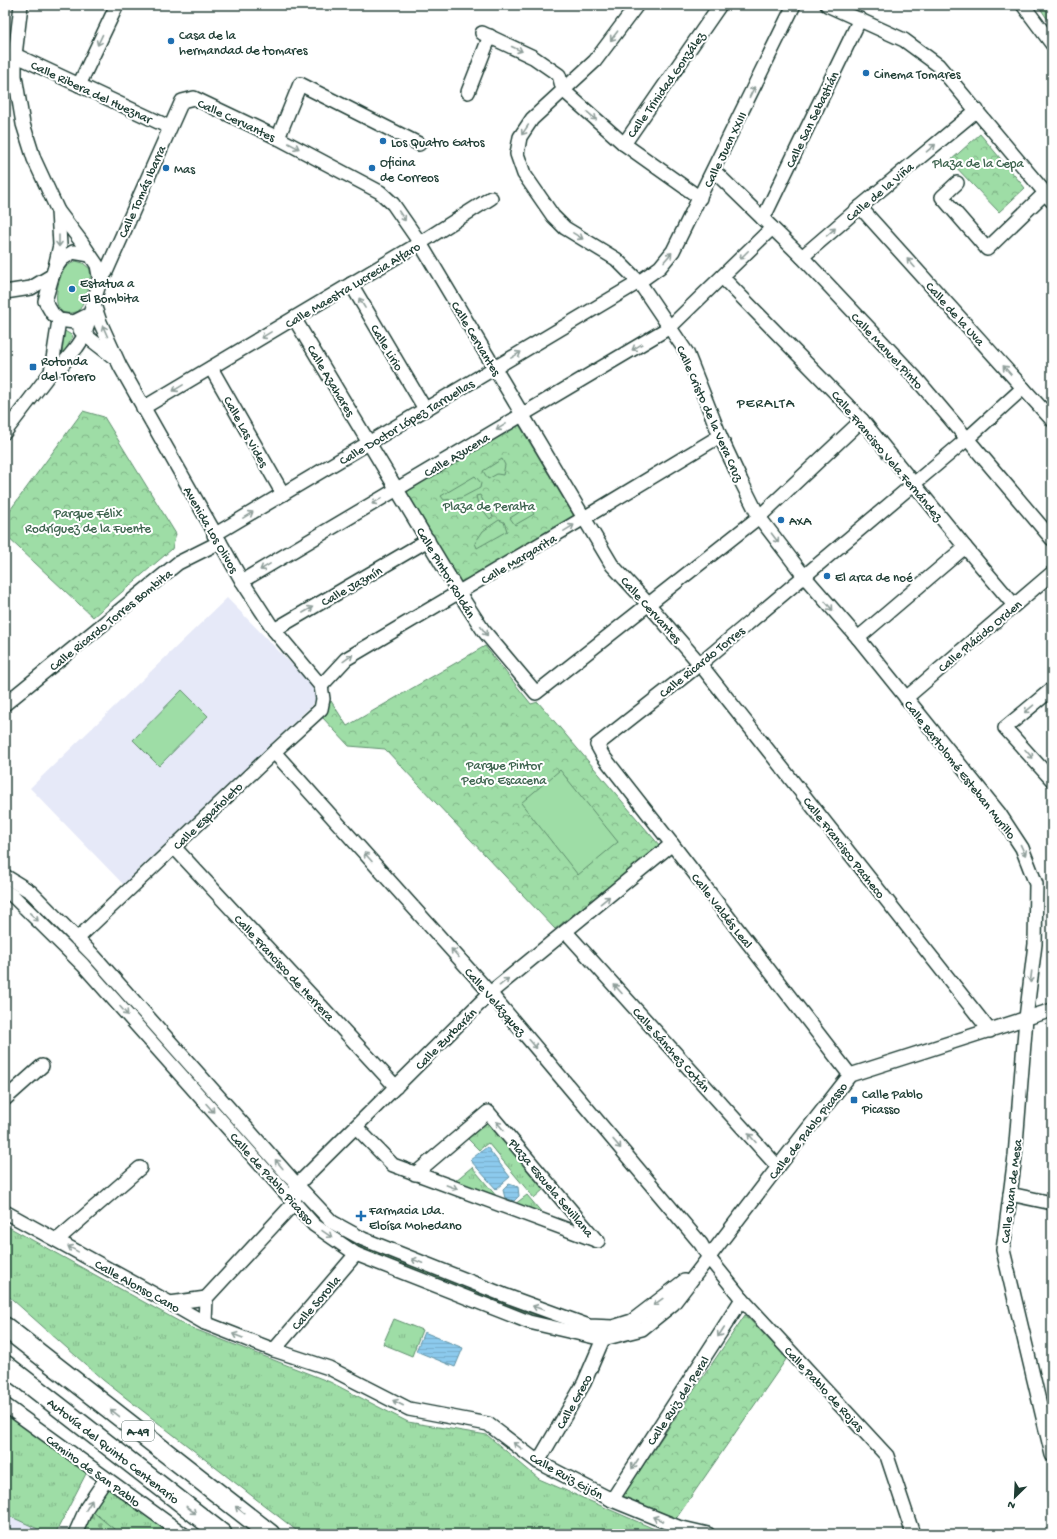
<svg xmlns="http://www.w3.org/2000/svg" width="1057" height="1539" viewBox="0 0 1057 1539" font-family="'Gochi Hand',sans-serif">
  <defs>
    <pattern id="grass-tufts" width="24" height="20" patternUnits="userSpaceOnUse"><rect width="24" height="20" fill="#9edda6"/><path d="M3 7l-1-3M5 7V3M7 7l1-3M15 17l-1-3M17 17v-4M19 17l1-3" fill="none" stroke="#80b488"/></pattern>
    <pattern id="cemetery-stones" width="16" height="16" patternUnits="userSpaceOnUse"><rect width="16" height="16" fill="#9edda6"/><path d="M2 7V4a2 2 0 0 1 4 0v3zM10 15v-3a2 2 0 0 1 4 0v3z" fill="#80b488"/></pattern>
    <pattern id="park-crowns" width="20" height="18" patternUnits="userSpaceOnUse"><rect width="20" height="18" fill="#9edda6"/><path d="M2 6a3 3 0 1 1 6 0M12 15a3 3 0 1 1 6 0" fill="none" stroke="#80b488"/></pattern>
    <pattern id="water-rules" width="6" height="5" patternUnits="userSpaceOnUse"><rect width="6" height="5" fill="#8ccaed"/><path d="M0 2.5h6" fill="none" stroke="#78aecc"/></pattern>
  </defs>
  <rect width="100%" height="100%" fill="#fff"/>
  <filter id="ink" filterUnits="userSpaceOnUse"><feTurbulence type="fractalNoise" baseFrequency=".025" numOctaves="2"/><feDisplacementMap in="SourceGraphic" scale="8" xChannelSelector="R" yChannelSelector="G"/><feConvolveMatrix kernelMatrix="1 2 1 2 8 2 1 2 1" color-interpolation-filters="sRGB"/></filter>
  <g filter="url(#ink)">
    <g fill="#e6e9f8">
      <path d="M227,598l87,89 2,5v7l-4,6 -189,179 -93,-96z"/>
      <path d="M5,1514l44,20h-44z"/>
    </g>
    <g fill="url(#grass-tufts)" stroke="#5e8d6d">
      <path d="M5,884l21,13 62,60 197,224h-3l-277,-292z"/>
      <path d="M488,1120l56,69 -10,9 -46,-55 -9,7 -12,-12z"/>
      <path d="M472,1167l25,30 -42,-16z"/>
      <path d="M527,1195l16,19 -28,-10z"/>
      <path d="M5,1225l184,102 141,55 78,40 79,13 52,44 127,55h-365l-198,-154 -98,-87z"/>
      <path d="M394,1319l28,11 -10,26 -29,-12z"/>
      <path d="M5,1405l85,61 -35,68h-6l-44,-20z"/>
      <path d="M106,1479l77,55h-63l-33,-27z"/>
    </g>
    <path fill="url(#cemetery-stones)" stroke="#5e8d6d" d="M87,1507l33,27h-45z"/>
    <g fill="url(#park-crowns)" stroke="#5e8d6d">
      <path d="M1038,5h14v21z"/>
      <path d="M980,134l45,54 -26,24 -49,-51z"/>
      <path d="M83,411l21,6 72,117 -4,15 -79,68 -88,-82v-18z"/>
      <path d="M518,423l57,95 -113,67 -58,-94z"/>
      <path d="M485,646l46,58 7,-2 122,144 -105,83 -170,-180 -36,-3 -27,-29 9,-16 16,25z"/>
      <path d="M745,1315l42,43 -112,162 -54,-22z"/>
    </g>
    <g fill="#9edda6" stroke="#5e8d6d">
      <path d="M76,261l7,2 7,6c2,15 -4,28 -11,42 -3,1 -6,2 -9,2 -22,3 -12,-36 -5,-45 3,-3 7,-5 11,-7z"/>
      <path d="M63,330l10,6 -14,26 3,-11z"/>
      <path d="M502,459l3,6 -2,10 -6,-1 -9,5 -5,-8z"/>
      <path d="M475,476l6,7 -1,5 -19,10 -17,2 -3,-4z"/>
      <path d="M480,495l8,15 5,6 -3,3 -12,-15 -2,-8z"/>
      <path d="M523,507l8,2 3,5 -19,11 -5,-7 8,-5z"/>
      <path d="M499,520l5,2 3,9 -30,17 -2,-5 8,-12z"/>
      <path d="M182,690l26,26 -49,50 -26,-26z"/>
      <path d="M560,770l58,72 -40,33 -57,-72z"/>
      <path d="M316,1214l33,25 24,12 156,60 34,11h79l-80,3 -91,-33 -98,-39 -25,-12 -32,-23 -2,-3z"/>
    </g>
    <g fill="url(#water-rules)" stroke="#6092a3">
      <path d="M487,1147l23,30 -14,12 -26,-29z"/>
      <path d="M509,1184l9,3 1,9 -5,5 -9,-3 -2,-8z"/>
      <path d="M424,1332l39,16 -8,19 -39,-16z"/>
    </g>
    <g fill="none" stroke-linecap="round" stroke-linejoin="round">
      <defs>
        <g id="minor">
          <path d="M21,5l-6,50v21l8,48 11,35 24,52 22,29 17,25 3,16 -10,33 -16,8 -15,-2 -7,-7 -7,-12 9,-31 8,-11 11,-7 17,3"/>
          <path d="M637,5l-42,56 -63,58 -12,18 -3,17 7,20 29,42 12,12 51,31 23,23 48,71 33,83 21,45 18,36 45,59 54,62 141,175 23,35 14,36 -1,60 -9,74 -11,138 -12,94 49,205"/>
          <path d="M827,5l77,35 34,25 114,136"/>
          <path d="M1023,5l29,39"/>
          <path d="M482,33l51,24 26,18 4,15 61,54 76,54"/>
          <path d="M15,55l154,72"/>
          <path d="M79,85l38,-80"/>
          <path d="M468,92l22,-56"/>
          <path d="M278,138l22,-54 119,60"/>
          <path d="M624,144l96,-139"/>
          <path d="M714,171l88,86 112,119 138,163"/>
          <path d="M957,183l-15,14 45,52 58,-56"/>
          <path d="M860,207l192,213"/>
          <path d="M763,219l97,-200"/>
          <path d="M802,257l58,-50 117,-97"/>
          <path d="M55,267l5,-22 -2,-34"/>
          <path d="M722,277l140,143 103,127 49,58"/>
          <path d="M100,281l6,-9 76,-171 12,-3 84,40 102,54 13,12 27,39 192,322 37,40 51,59 290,367"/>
          <path d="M351,284l74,125"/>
          <path d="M5,292l26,-4 22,-13"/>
          <path d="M93,302l7,20 20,44 122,215 32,49 47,56"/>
          <path d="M294,318l165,275 24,37 53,63 223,-176 103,-97"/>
          <path d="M80,330l5,5 31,24"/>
          <path d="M211,368l72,126"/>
          <path d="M51,372l8,-52"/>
          <path d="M143,408l277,-165 71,-45"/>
          <path d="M5,432l46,-60 11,-7 15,-18 8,-12 5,-21"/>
          <path d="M214,535l425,-253 21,-15 13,-16 121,-246"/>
          <path d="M242,581l428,-254 102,-99"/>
          <path d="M274,630l154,-90"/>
          <path d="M858,638l107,-91"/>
          <path d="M321,686l25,-27 238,-141 136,-82"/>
          <path d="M1052,689l-47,39 47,52"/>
          <path d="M906,698l146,-125"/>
          <path d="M5,704l173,-141 42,-21"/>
          <path d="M274,752l216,241 211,251 8,14 33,41 145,157 26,78"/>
          <path d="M174,847l222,240"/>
          <path d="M5,876l26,16 63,64 203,229 35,37 31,17 141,56 85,31 24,1 19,-6 52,-40"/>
          <path d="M5,891l8,5 70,69 231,260 42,29 173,68 74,17 39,-10 31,-25 105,-137 72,-92 202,-65"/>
          <path d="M566,932l212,235"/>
          <path d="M77,939l197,-187 47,-43 2,-10 -2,-13"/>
          <path d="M850,1075l-178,-231 -69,-88 -6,-11 103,-81 267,-225 56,-51"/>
          <path d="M5,1099l37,-33"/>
          <path d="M356,1127l37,38 205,76"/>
          <path d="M415,1174l73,-62 108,128"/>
          <path d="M1010,1194l42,9"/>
          <path d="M5,1212l165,91 35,20 69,27 55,18 80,41 79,15 50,38 74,38 66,27 30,7"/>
          <path d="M57,1240l83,-72"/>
          <path d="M206,1298l88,-95 3,-18 193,-192 182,-149"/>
          <path d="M170,1303l36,-5"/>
          <path d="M205,1323l1,-25"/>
          <path d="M274,1350l82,-96"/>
          <path d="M5,1405l178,129"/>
          <path d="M538,1462l46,-79 19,-44"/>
          <path d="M612,1500l130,-201"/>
          <path d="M75,1534l12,-27 19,-28"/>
        </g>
        <g id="highway">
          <path d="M5,1327l265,207"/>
          <path d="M5,1365l217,169"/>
        </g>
      </defs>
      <use href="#minor" stroke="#1f3d34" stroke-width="16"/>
      <use href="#highway" stroke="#1f3d34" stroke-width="22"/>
      <use href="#minor" stroke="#fff" stroke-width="13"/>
      <use href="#highway" stroke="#fff" stroke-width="19"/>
    </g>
    <defs><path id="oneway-shaft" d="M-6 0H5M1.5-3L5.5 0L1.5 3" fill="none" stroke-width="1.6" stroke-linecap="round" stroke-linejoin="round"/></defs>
    <g stroke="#8f9e9a">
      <use href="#oneway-shaft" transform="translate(614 36) rotate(127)"/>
      <use href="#oneway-shaft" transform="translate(100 40) rotate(115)"/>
      <use href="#oneway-shaft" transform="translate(517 49) rotate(25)"/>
      <use href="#oneway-shaft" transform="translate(752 92) rotate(-64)"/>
      <use href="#oneway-shaft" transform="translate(592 116) rotate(41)"/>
      <use href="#oneway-shaft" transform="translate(525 130) rotate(124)"/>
      <use href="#oneway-shaft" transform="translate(294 146) rotate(28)"/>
      <use href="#oneway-shaft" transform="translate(931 148) rotate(-40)"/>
      <use href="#oneway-shaft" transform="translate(402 216) rotate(56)"/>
      <use href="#oneway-shaft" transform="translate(831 232) rotate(-41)"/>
      <use href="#oneway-shaft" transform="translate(578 236) rotate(31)"/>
      <use href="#oneway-shaft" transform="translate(59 241) rotate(90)"/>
      <use href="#oneway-shaft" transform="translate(744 255) rotate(135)"/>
      <use href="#oneway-shaft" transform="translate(668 257) rotate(-49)"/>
      <use href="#oneway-shaft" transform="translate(911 263) rotate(-132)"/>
      <use href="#oneway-shaft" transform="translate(362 303) rotate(-121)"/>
      <use href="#oneway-shaft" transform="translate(105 331) rotate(-114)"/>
      <use href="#oneway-shaft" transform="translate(266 335) rotate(149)"/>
      <use href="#oneway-shaft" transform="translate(637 347) rotate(149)"/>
      <use href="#oneway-shaft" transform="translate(516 355) rotate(-31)"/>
      <use href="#oneway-shaft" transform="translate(1007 370) rotate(-132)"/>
      <use href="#oneway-shaft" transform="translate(178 388) rotate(149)"/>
      <use href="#oneway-shaft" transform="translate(501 427) rotate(149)"/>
      <use href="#oneway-shaft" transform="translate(377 501) rotate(149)"/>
      <use href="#oneway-shaft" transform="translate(248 515) rotate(-31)"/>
      <use href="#oneway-shaft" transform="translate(569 528) rotate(-31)"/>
      <use href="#oneway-shaft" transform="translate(775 538) rotate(53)"/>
      <use href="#oneway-shaft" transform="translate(265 567) rotate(149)"/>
      <use href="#oneway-shaft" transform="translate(829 606) rotate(49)"/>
      <use href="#oneway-shaft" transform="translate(308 610) rotate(-30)"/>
      <use href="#oneway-shaft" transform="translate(484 631) rotate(53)"/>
      <use href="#oneway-shaft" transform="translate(348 658) rotate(-36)"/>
      <use href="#oneway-shaft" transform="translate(1029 709) rotate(140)"/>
      <use href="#oneway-shaft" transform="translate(1029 754) rotate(48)"/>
      <use href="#oneway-shaft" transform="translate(1023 850) rotate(65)"/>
      <use href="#oneway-shaft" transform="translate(368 857) rotate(-132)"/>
      <use href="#oneway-shaft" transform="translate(605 900) rotate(-39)"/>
      <use href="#oneway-shaft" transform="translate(34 917) rotate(44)"/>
      <use href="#oneway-shaft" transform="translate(455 953) rotate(-132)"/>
      <use href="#oneway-shaft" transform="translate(1031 977) rotate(97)"/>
      <use href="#oneway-shaft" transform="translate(504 982) rotate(-39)"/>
      <use href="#oneway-shaft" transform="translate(618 989) rotate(-132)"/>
      <use href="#oneway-shaft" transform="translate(124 1011) rotate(48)"/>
      <use href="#oneway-shaft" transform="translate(533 1044) rotate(50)"/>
      <use href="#oneway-shaft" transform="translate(210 1108) rotate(48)"/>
      <use href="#oneway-shaft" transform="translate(500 1126) rotate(-130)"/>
      <use href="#oneway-shaft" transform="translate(752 1138) rotate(-132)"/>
      <use href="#oneway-shaft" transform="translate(617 1144) rotate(50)"/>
      <use href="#oneway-shaft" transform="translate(279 1164) rotate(-130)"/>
      <use href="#oneway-shaft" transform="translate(452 1187) rotate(20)"/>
      <use href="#oneway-shaft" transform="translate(327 1234) rotate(34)"/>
      <use href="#oneway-shaft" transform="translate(73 1249) rotate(-151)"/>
      <use href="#oneway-shaft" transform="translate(417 1261) rotate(-158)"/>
      <use href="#oneway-shaft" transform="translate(658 1302) rotate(144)"/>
      <use href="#oneway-shaft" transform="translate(538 1308) rotate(-160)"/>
      <use href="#oneway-shaft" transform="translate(721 1332) rotate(123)"/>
      <use href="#oneway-shaft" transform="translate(238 1336) rotate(-159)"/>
      <use href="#oneway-shaft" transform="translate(398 1403) rotate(-153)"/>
      <use href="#oneway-shaft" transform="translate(115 1413) rotate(-142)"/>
      <use href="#oneway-shaft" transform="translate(518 1446) rotate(-143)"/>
      <use href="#oneway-shaft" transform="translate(635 1464) rotate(123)"/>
      <use href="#oneway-shaft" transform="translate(89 1505) rotate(-59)"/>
      <use href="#oneway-shaft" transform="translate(191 1510) rotate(38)"/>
      <use href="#oneway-shaft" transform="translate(240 1510) rotate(-142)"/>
      <use href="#oneway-shaft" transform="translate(658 1519) rotate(-158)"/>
    </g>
  </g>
  <g fill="#1f6fb2" stroke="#fff" stroke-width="1.5">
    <circle cx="171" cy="41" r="4"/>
    <circle cx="866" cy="73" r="4"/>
    <circle cx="383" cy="141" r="4"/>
    <circle cx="166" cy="168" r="4"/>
    <circle cx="372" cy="168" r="4"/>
    <circle cx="72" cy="289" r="4"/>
    <rect x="29" y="363" width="8" height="8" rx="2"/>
    <circle cx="781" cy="520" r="4"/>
    <circle cx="827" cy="576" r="4"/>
    <rect x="850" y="1096" width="8" height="8" rx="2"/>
    <path d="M359 1210h4v4h4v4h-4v4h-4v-4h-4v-4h4z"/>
  </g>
  <g text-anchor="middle" stroke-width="4" stroke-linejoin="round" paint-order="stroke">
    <rect fill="#fff" stroke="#627771" stroke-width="1" x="122" y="1421" width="32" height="20" rx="3"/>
    <g font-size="12" font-weight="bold" fill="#1f3d34">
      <text x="138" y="1435">A-49</text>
    </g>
    <g font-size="13" fill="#1f3d34" stroke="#fff" text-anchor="start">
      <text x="179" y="39">Casa de la<tspan x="179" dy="15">hermandad de tomares</tspan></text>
      <text x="874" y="78">Cinema Tomares</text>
      <text x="391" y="146">Los Quatro Gatos</text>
      <text x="380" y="166">Oficina<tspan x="380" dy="15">de Correos</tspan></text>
      <text x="174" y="173">Mas</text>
      <text x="80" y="287">Estatua a<tspan x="80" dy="15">El Bombita</tspan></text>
      <text x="41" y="365">Rotonda<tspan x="41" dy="15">del Torero</tspan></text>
      <text x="789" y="525">AXA</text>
      <text x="835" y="581">El arca de noé</text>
      <text x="862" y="1098">Calle Pablo<tspan x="862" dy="15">Picasso</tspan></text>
      <text x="369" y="1214">Farmacia Lda.<tspan x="369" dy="15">Eloísa Mohedano</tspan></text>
    </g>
    <g font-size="13" fill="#1f3d34" stroke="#fff">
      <text transform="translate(665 84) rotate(-55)" y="5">Calle Trinidad González</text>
      <text transform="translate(92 91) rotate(25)" y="5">Calle Ribera del Hueznar</text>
      <text transform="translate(237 119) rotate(25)" y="5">Calle Cervantes</text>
      <text transform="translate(811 119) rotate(-64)" y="5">Calle San Sebastián</text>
      <text transform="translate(724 149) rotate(-64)" y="5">Calle Juan XXIII</text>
      <text transform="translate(141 191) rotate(-66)" y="5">Calle Tomás Ibarra</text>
      <text transform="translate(879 191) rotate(-40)" y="5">Calle de la Viña</text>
      <text transform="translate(352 284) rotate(-31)" y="5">Calle Maestra Lucrecia Alfaro</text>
      <text transform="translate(956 313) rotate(48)" y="5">Calle de la Uva</text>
      <text transform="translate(477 338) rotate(59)" y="5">Calle Cervantes</text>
      <text transform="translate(388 347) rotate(59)" y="5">Calle Lirio</text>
      <text transform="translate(888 350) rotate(47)" y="5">Calle Manuel Pinto</text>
      <text transform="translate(332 380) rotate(59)" y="5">Calle Azahares</text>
      <text transform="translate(711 413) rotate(66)" y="5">Calle Cristo de la Vera Cruz</text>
      <text transform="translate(406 421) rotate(-31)" y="5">Calle Doctor López Tarruellas</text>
      <text transform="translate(247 431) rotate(61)" y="5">Calle Las Vides</text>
      <text transform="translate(456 454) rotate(-31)" y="5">Calle Azucena</text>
      <text transform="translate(888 455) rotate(50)" y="5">Calle Francisco Vela Fernández</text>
      <text transform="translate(212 529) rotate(60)" y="5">Avenida Los Olivos</text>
      <text transform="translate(518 558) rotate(-31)" y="5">Calle Margarita</text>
      <text transform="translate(447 572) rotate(59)" y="5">Calle Pintor Roldán</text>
      <text transform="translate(351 585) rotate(-30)" y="5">Calle Jazmín</text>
      <text transform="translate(652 609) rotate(48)" y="5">Calle Cervantes</text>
      <text transform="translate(110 619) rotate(-39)" y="5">Calle Ricardo Torres Bombita</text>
      <text transform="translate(979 635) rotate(-40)" y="5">Calle Plácido Orden</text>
      <text transform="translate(701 661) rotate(-39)" y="5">Calle Ricardo Torres</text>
      <text transform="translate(961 769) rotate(52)" y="5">Calle Bartolomé Esteban Murillo</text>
      <text transform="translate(207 815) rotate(-44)" y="5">Calle Españoleto</text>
      <text transform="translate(845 847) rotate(52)" y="5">Calle Francisco Pacheco</text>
      <text transform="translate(723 910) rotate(52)" y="5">Calle Valdés Leal</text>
      <text transform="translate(285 967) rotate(47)" y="5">Calle Francisco de Herrera</text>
      <text transform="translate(496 1001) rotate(49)" y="5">Calle Velázquez</text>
      <text transform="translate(445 1038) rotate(-45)" y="5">Calle Zurbarán</text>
      <text transform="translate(672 1049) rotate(48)" y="5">Calle Sánchez Cotán</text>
      <text transform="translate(807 1130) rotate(-52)" y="5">Calle de Pablo Picasso</text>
      <text transform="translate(273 1178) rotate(48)" y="5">Calle de Pablo Picasso</text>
      <text transform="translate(552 1187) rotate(50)" y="5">Plaza Escuela Sevillana</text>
      <text transform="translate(1010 1191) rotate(-83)" y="5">Calle Juan de Mesa</text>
      <text transform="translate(138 1285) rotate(29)" y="5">Calle Alonso Cano</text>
      <text transform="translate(315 1302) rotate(-49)" y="5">Calle Sorolla</text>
      <text transform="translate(825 1388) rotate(47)" y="5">Calle Pablo de Rojas</text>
      <text transform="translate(677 1400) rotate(-57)" y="5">Calle Ruiz del Peral</text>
      <text transform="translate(573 1401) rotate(-61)" y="5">Calle Greco</text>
      <text transform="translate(114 1450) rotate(38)" y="5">Autovía del Quinto Centenario</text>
      <text transform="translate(94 1470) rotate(36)" y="5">Camino de San Pablo</text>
      <text transform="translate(567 1475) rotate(29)" y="5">Calle Ruiz Gijón</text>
    </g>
    <g font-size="13" fill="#3f6550" stroke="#fff">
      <text x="978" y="167">Plaza de la Cepa</text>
      <text x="489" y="510">Plaza de Peralta</text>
      <text x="88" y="517">Parque Félix<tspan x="88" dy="15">Rodríguez de la Fuente</tspan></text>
      <text x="504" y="769">Parque Pintor<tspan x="504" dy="15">Pedro Escacena</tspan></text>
    </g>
    <g font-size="14" letter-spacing="1" fill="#1f3d34" stroke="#fff">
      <text x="766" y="407">PERALTA</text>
    </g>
  </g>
  <rect width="1057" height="1539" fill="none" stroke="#fff" stroke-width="20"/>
  <rect x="10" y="10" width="1037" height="1519" fill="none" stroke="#1f3d34" stroke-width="1.5" filter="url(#ink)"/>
  <g transform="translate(1015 1497) rotate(204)" stroke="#ffffff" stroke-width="3" paint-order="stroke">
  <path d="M0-3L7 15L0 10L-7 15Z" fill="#1f3d34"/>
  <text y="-6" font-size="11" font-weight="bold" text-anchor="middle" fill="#1f3d34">N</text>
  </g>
</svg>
